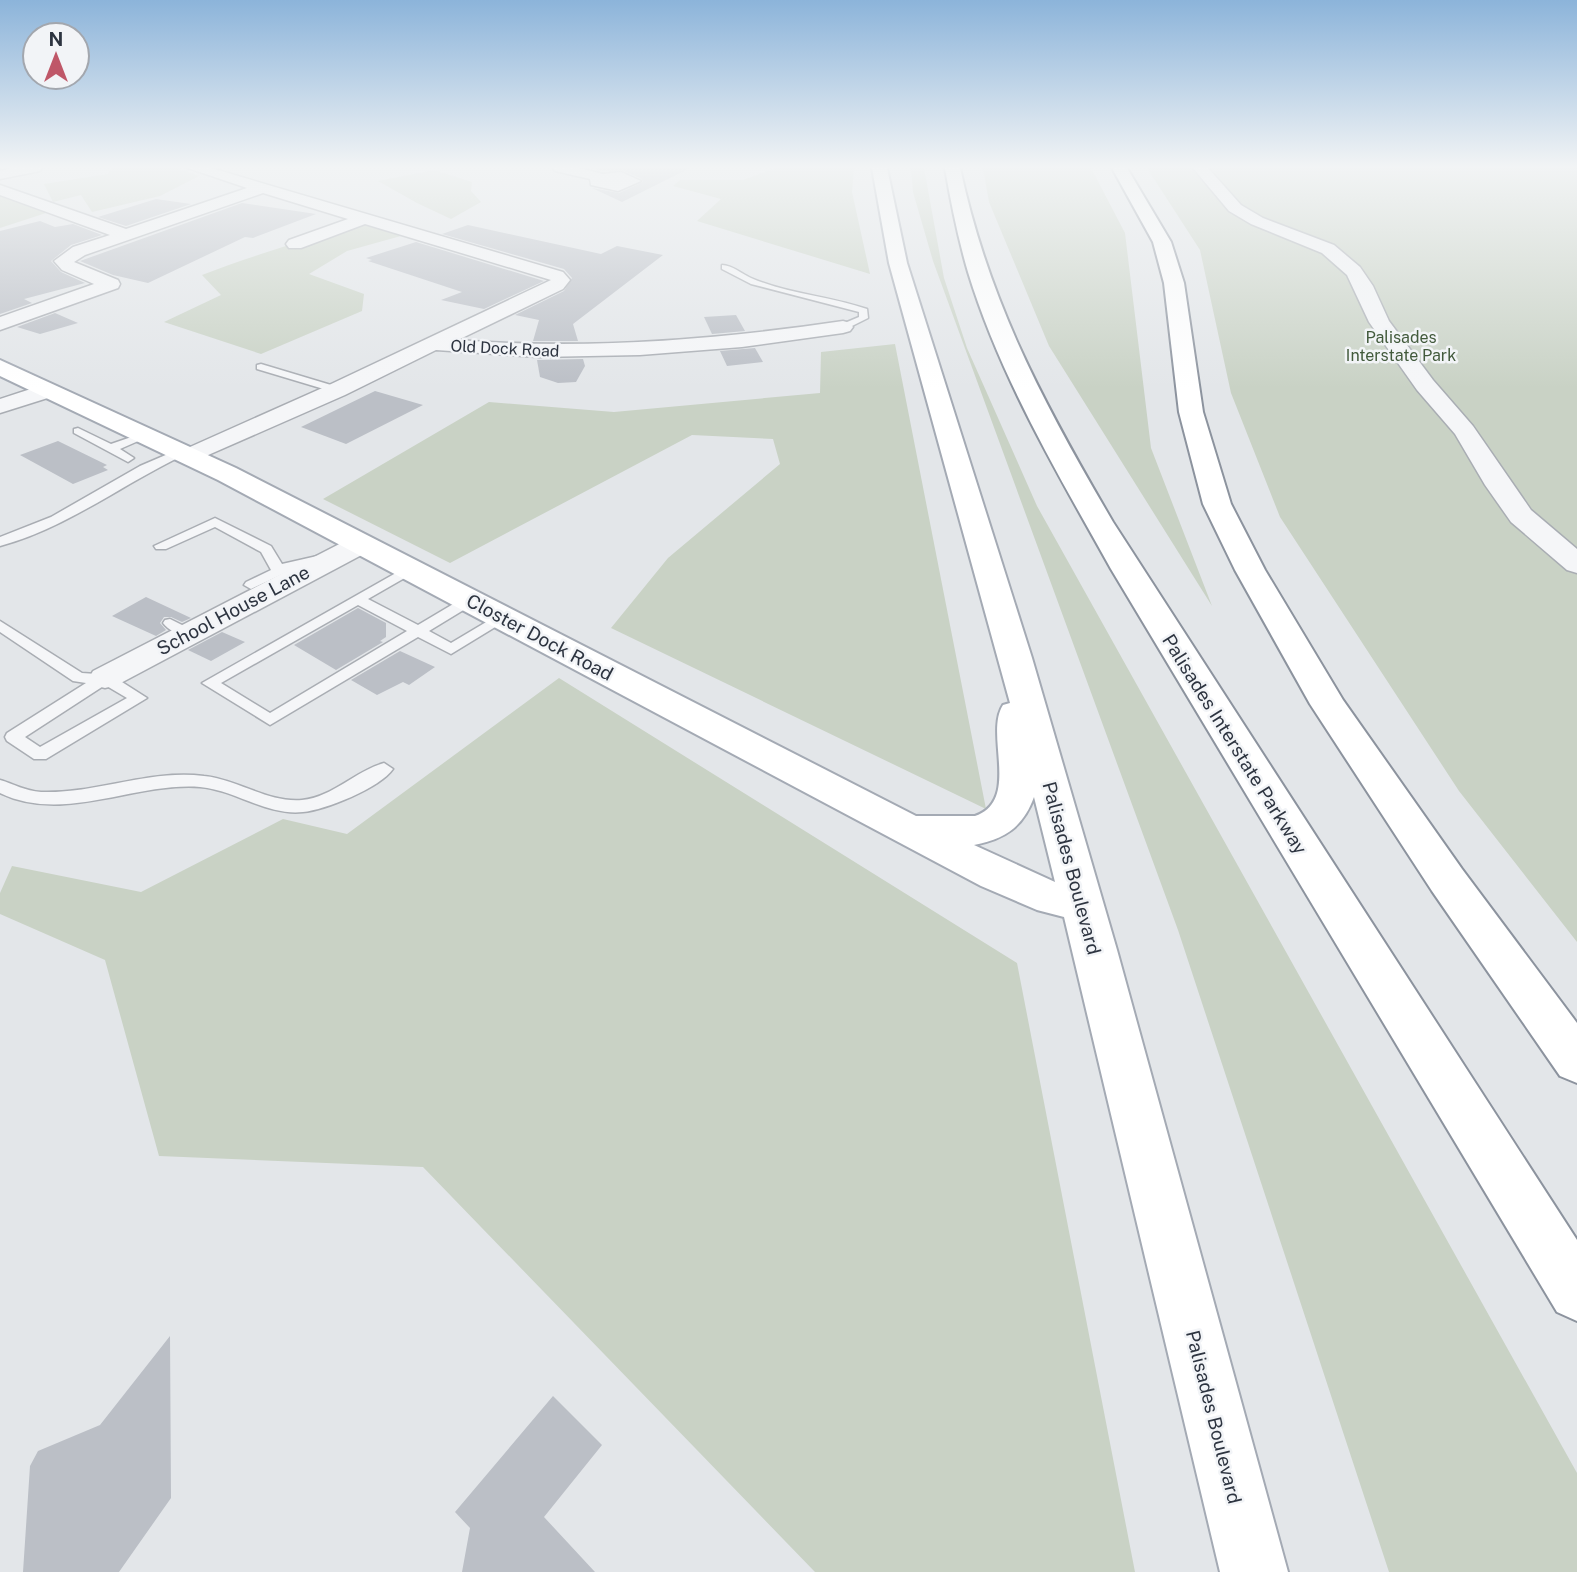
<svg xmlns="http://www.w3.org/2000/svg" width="1577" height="1572" viewBox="0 0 1577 1572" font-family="'Public Sans',sans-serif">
  <rect width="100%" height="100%" fill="#e3e6e9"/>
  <g fill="#c9d2c5">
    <path d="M112,168h65l22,8 -39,20 -68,16 -11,-17 -28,7 -9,-18 64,-10z"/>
    <path d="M775,168h79l-2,24 18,82 -173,-53 24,-22 -48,-13 7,-6h63z"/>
    <path d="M911,168h13l20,110 23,70 70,158 540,967v99h-188l-211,-642 -245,-669 -20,-69z"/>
    <path d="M983,168h108l34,65 26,215 61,158 -163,-260 -60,-144z"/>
    <path d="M1147,168h430v774l-118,-151 -179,-274 -49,-124 -31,-143z"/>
    <path d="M434,170l38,12 -1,9 10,11 -30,17 -34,-16 -39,-22z"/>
    <path d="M0,192l2,1 44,20 -46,15z"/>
    <path d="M360,221l48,13 -61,17 -38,23 55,20 -2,17 -101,43 -97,-32 57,-27 -19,-20c52,-21 106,-34 158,-54z"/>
    <path d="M895,344l91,465 -375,-181 57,-70 112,-94 -7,-25 -81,-4 -242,128 -127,-64 166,-97 125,10 206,-19 1,-41z"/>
    <path d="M559,678l458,285 118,609h-320l-392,-405 -264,-11 -54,-196 -105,-46v-21l12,-27 129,26 142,-73 64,15z"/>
  </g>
  <g fill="#bbbfc6">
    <path d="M690,168l-68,34 -30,-14 27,5 24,-11 -1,-3 -20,-9 -19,1 -10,-3z"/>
    <path d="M156,199l35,5 -65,22 -28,-9z"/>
    <path d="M242,203l74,11 -63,24 -8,-1 -97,46 -35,-8 -33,-14z"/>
    <path d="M40,221l15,6 18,-3 29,11 -31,10 -20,16 10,11 24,11 -61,16 8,4 -32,11v-83z"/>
    <path d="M468,225l133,29 16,-8 46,9 -90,69 5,17h-45l6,-21 -24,-5 49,-24 8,-13 -8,-9 -122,-35z"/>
    <path d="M416,242l128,39 -60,28 -43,-9 21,-8 -94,-31 4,-1 -6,-2z"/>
    <path d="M55,313l23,10 -38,11 -23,-7z"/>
    <path d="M736,315l9,16 -33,3 -8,-17z"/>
    <path d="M755,348l8,14 -36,4 -7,-15z"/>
    <path d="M583,359l2,7 -9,16 -18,1 -18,-6 -3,-17z"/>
    <path d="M375,391l48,14 -77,39 -45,-17z"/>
    <path d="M58,441l49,24 -4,2 5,3 -35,14 -53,-29z"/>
    <path d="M146,597l45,21 -9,4 -11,-5h-7l-4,6 6,7 -10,6 -44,-20z"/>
    <path d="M358,608l28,15v14l-6,4 3,1 -47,28 -42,-25z"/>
    <path d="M222,632l23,10 -34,19 -23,-11z"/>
    <path d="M400,651l35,16 -26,18 -6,-3 -26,13 -26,-15z"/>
    <path d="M170,1336l1,162 -52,74h-96l7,-106 8,-15 62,-26z"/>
    <path d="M553,1396l49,49 -58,72 51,55h-133l8,-44 -15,-16z"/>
  </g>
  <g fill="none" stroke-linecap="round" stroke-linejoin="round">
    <defs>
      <g id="service">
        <path d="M722,265c10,0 20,9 29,13 37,16 78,18 116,31l1,9 -22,11h-6v-4l19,-8v-5l-108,-28 -29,-15z"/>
        <path d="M261,364l80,24 1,2 -5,3 -80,-24v-4z"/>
        <path d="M78,428l33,16 35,-12 6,3 -32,14 14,9 -6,4 -54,-29v-4z"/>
        <path d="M182,448l6,4 -2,2c-62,29 -119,74 -186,92v-9l51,-20 89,-51z"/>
        <path d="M215,518l56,28 11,18 44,-10 7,4 -2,3 -38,8 -42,20 -7,-4 2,-3 25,-12 -10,-18 -46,-25 -49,22h-10l-2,-3z"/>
        <path d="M410,565l7,4 -2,3 -47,27 50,26 47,-28h10v6l-46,28 22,12 47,-28 5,-1 7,4 -59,36 -33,-17 -148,88 -68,-42zM358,605l49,26 -137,82 -49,-30z"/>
        <path d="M170,619l24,12 2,3 -7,4c-9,-2 -21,-8 -26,-15l2,-3z"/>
        <path d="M0,621l82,52 29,2 36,23 -101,61h-12l-27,-18 -2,-4 2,-4 79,-50 -13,-2 -73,-49zM105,685l22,13 -87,49 -15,-10z"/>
        <path d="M384,763l9,6c-13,19 -68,41 -90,43 -36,4 -68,-22 -103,-25 -66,-5 -136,37 -200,6v-13c14,4 25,11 41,12 55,2 108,-23 163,-16 33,3 64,27 98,24 31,-3 53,-29 82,-37z"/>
      </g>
      <g id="minor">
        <path d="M12,168h30l-2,3 -40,8v-8z"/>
        <path d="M188,168h23l352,104 7,8 -7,9 -105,51c129,10 257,0 385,-19l7,2 3,4 -3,4 -7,2 -101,14 -102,8 -102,2 -102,-7 -91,45 -155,68 -9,-2 -3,-5 3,-5 148,-66 222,-105 -186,-56 -64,24h-12l-3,-4 3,-4 59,-21 -85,-26 -178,62 -11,7 44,18 2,4 -2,4 -118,42v-13l94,-33 -32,-14 -8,-9 19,-14 37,-12 -110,-40v-10l126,44 121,-41z"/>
        <path d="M553,168h26l24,6 18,-2 20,9 -23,10 -27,-6 -1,-6 -35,-8z"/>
        <path d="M1193,168h15l33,37 22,13 71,27 26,22 13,19 16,35 44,59 40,46 58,84 46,39v24l-10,-3 -56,-48 -26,-37 -30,-51 -38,-44 -48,-68 -22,-47 -25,-22 -71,-29 -22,-13z"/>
        <path d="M46,384l8,2 3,5 -3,5 -54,17v-14z"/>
        <path d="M361,536l10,2 4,6 -4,6 -254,135 -12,3 -12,-3 -4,-7 4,-7 258,-133z"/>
      </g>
      <path id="primary" d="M872,168h15l20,95 125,395 85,292 171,622h-68l-156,-655 -27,-7 -56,-24 -763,-406 -218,-104v-16l236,108 680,348h59c46,-16 9,-82 28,-111l7,-2 -121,-440zM1034,797l21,85 -81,-37c31,-6 49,-18 60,-48z"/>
      <g id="motorway">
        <path d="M945,168h15c29,135 84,236 153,354l464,718v81l-20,-9 -446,-743c-53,-95 -111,-192 -143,-297 -10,-34 -17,-69 -23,-104z"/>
        <path d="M1112,168h15l44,74 13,41 19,129 28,92 34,66 78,130 119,169 115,154v60l-17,-7 -128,-185 -122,-187 -75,-134 -32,-66 -24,-92 -15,-129 -11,-41z"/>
      </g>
    </defs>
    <use href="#service" stroke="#a9adb3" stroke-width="3"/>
    <use href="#minor" stroke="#a9adb3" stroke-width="3"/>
    <use href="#primary" stroke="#a4aab4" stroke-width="4"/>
    <use href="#motorway" stroke="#8c939e" stroke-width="4"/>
    <use href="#service" fill="#f5f6f8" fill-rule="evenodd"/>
    <use href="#minor" fill="#f5f6f8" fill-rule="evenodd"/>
    <use href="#primary" fill="#fff" fill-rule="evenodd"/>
    <use href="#motorway" fill="#fff" fill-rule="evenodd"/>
  </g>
  <linearGradient id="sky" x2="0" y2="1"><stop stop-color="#8cb4da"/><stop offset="0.43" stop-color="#f2f4f5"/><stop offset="1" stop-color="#f2f4f5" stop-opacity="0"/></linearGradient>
  <rect width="1577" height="388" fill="url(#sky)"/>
  <g text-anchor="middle" stroke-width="5" stroke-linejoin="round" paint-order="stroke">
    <g font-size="16" fill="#425a3c" stroke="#f2f4f7">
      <text x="1401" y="343">Palisades<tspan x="1401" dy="18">Interstate Park</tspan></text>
    </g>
    <g font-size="16" fill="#2d3440" stroke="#f2f4f7">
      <text transform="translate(505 348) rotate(3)" y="6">Old Dock Road</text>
    </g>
    <g font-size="19" fill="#2d3440" stroke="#f2f4f7">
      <text transform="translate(233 610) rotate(-28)" y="7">School House Lane</text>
      <text transform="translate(540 637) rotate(28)" y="7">Closter Dock Road</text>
      <text transform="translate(1235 744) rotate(58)" y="7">Palisades Interstate Parkway</text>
      <text transform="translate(1072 868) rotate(75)" y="7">Palisades Boulevard</text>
      <text transform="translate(1214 1417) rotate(76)" y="7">Palisades Boulevard</text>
    </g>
  </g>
  <g transform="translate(56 56)"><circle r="33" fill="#f2f4f7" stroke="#a3a7ae" stroke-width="2"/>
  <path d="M0-5L12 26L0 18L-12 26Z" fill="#bf5768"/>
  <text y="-10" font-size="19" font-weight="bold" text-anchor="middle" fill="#2d3440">N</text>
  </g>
</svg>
